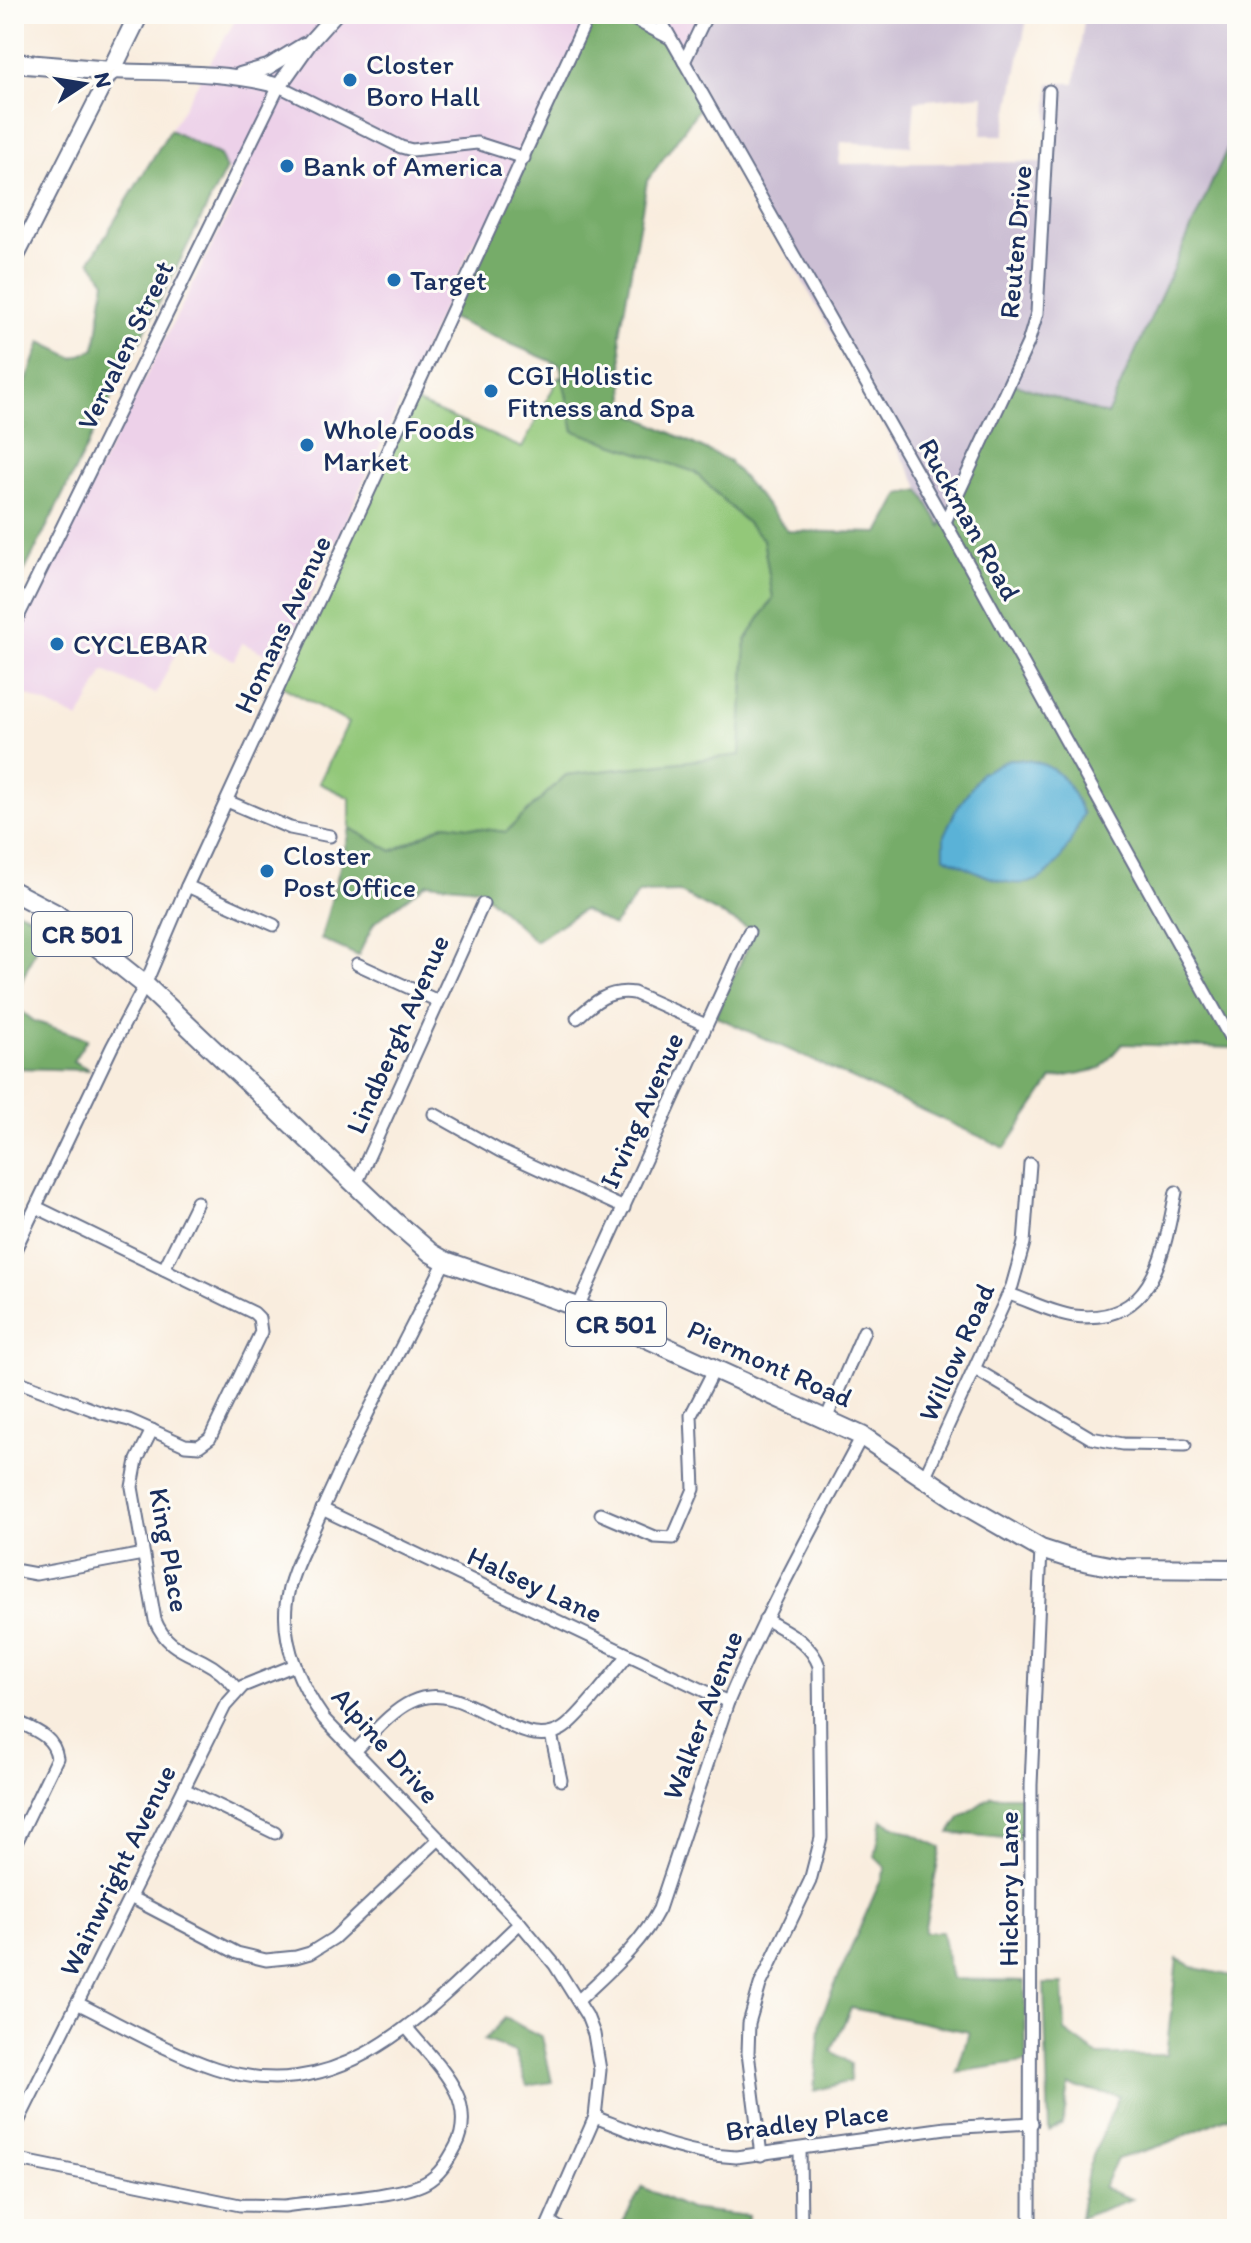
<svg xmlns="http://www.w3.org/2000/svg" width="1251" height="2243" viewBox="0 0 1251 2243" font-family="Itim,sans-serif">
  <rect width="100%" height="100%" fill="#fdfcf7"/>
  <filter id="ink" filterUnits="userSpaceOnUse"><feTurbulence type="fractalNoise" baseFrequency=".0125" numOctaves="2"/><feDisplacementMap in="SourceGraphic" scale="16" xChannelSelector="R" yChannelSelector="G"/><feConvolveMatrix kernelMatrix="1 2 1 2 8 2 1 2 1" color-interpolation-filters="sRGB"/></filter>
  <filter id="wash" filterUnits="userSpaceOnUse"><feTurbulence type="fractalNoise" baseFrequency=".006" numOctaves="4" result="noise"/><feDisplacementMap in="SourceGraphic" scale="32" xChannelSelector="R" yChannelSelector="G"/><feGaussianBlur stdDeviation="1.8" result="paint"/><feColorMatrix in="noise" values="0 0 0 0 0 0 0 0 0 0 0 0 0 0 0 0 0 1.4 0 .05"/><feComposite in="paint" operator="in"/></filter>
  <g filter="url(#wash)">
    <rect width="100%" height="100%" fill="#f9edde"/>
    <g fill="#edd1e9">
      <path d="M239,14h352l-102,221 -14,4 -194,422 -39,-18 -8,17 -50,-24 -28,58 -52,-23 -25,48 -65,-30v-52l228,-450 -16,-18 -7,-14 -49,-25z"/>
      <path d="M615,14h91l-25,52 -13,-24z"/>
    </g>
    <path fill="#ccbfd4" d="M706,14h322l-24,121h-22l2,-40 -69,6 -4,45 -70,-4 -2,22 208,-2 2,-79h26l10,-69h152v113l-130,288 -165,112 -261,-461z"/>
    <path fill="#93c879" stroke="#577c6c" stroke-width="2" d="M559,377l4,2 11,52 121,41 68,67 10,59 -27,42 -6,116 -174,19 -60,57 -60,-8 -54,28 -42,-24v-30l-31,-15 29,-60 -68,-38 131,-285 111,48z"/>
    <g fill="#76ac69" stroke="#486e64" stroke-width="2">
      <path d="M591,14h24l53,28 35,61 -56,78 -27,153 6,77 103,50 59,70 91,2 21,-39 20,-4 21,36 71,-143 95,32 130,-288v927l-3,-6 -112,-4 -22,25 -48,10 -47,69 -290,-132 40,-84 -76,-40 -40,1 -26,33 -30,-16 -48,31 -57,-53 -51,-5 -53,40 -16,33 -37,-17 29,-111 42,23 54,-27 60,8 60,-57 174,-20 6,-115 27,-42 -10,-59 -68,-67 -121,-41 -14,-66 -110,-47z"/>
      <path d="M170,130l50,25 6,14 -212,423v-176l27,-74 33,16 21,-9 10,-68 -15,-20z"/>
      <path d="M14,909l32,14 -25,60 -5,24 18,14 53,18 -14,22 17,9 -76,-2z"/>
      <path d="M992,1796h30l4,44 -76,-7 10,-15z"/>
      <path d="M882,1820l59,27 -17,85h18l9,47 74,2 1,81 -69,10 12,-40 -118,-24 -20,43 20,13 -1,17 -36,10 7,-74 65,-149 -11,-11z"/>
      <path d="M1177,1959l22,10 38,8v136l-74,32 -46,14 -14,29 29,11 -52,19 9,-53 30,-69 -50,-10 -6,38 -14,7 -5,-147h19l2,47 33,24h68z"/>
      <path d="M505,2018l37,19 10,45 -25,4 -12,-34 -31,-12z"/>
      <path d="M642,2187l47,22 59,7 -1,13h-76l-6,-5 -42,-2z"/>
    </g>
    <path fill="#5ab2d7" stroke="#3a709a" stroke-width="2" d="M1009,759c43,0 58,16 74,55 -35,87 -62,82 -139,42v-21l11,-23 26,-39z"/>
  </g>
  <g filter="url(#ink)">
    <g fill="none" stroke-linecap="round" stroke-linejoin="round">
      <defs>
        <g id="minor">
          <path d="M624,14l46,24"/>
          <path d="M657,14l288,508 292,528"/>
          <path d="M684,62l23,-48"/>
          <path d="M945,522l83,-179 9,-30 12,-222"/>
          <path d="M14,625l265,-539 122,61 11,3 65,-7 47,15"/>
          <path d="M227,801l63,27 40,8"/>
          <path d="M187,886l87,39"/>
          <path d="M357,964l81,37"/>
          <path d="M577,1018c17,-16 32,-29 57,-25l72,32"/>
          <path d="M434,1114l66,37 124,57"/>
          <path d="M356,1184l127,-280"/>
          <path d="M14,1252l98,-205 33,-62 42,-99 402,-872"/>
          <path d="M445,1261c-43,86 -89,171 -127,258 -12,27 -29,56 -32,86 -4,42 15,81 38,114l196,204 35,42 32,51 7,18 6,36 -5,47 -49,112"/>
          <path d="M164,1269l33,-67"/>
          <path d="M1009,1294c21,7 43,19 65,22 81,10 90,-66 102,-124"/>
          <path d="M578,1307l171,-375"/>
          <path d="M975,1369l116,69 32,6 62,1"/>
          <path d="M14,1380l88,33 27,7 56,25 14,1 11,-8 51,-106 -2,-14 -5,-5 -218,-106"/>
          <path d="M826,1419l38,-88"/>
          <path d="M152,1430l-15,30 -5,27 23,133c10,25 26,30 48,41 14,7 25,17 35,29"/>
          <path d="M924,1478l88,-192 12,-43 6,-79"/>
          <path d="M322,1509l406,193"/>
          <path d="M601,1514l54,23 18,1 21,-49 -3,-74 23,-45"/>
          <path d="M14,1570l22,4 107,-20"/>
          <path d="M14,1720c18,9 40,15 43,38l-43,89"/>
          <path d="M551,1734l10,46"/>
          <path d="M355,1751c17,-16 35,-39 56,-49 55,-27 105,54 151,27 17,-10 52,-57 66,-74"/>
          <path d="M184,1789l91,44"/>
          <path d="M130,1897l107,56 29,7 30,-3 14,-4 24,-15 105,-99"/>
          <path d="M579,2000c30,-29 61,-54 80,-91l69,-207c39,-92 87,-178 134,-266"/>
          <path d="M77,2003c45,22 91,49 138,65 132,44 219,-65 305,-145"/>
          <path d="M595,2117c46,18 90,38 141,40l210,-29 86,-5"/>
          <path d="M14,2130l211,-424 18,-20 52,-21"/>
          <path d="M800,2149l1,80"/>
          <path d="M761,2155l-13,-102 1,-30 11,-38 50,-104 11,-43 -2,-172c-9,-25 -32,-34 -54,-47"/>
          <path d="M14,2159l226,46 44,1c34,-5 114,-9 141,-23 15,-8 23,-22 31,-37 9,-16 8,-38 0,-54 -11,-23 -33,-44 -49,-64"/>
          <path d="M550,2222l11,7"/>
          <path d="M1030,2229l1,-444 10,-236"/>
        </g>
        <g id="tertiary">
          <path d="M240,75l28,-8 36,-22"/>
          <path d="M14,262l97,-191c53,2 117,0 168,15l31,-44 25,-28"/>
        </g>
        <g id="primary">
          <path d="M14,63l97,8 28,-57"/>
          <path d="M14,892l42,22 89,71 248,235 38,33 14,8 133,46 284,129 106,71 73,42 28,9 51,10 117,1"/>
        </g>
      </defs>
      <use href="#minor" stroke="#69728b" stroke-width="15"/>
      <use href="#tertiary" stroke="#69728b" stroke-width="18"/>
      <use href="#primary" stroke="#69728b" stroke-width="22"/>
      <use href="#minor" stroke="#fff" stroke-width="11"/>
      <use href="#tertiary" stroke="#fff" stroke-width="14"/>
      <use href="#primary" stroke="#fff" stroke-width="18"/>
    </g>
  </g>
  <g fill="#1f6fb2" stroke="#fdfcf7" stroke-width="3">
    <circle cx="350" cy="80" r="8"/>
    <circle cx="287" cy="166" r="8"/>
    <circle cx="394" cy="280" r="8"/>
    <circle cx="491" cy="391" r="8"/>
    <circle cx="307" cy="445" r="8"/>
    <circle cx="57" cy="644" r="8"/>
    <circle cx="267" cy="871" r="8"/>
  </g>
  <g text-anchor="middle" stroke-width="6" stroke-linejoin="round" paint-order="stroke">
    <g fill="#fdfcf7" stroke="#5f6c8c" stroke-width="2">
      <rect x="32" y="912" width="100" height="44" rx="6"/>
      <rect x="566" y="1302" width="100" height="44" rx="6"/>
    </g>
    <g font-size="26" font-weight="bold" fill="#1b2f5e">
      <text x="82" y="943">CR 501</text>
      <text x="616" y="1333">CR 501</text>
    </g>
    <g font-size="28" fill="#1b2f5e" stroke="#fdfcf7" text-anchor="start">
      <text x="366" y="74">Closter<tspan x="366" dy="32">Boro Hall</tspan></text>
      <text x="303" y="176">Bank of America</text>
      <text x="410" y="290">Target</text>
      <text x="507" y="385">CGI Holistic<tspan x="507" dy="32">Fitness and Spa</tspan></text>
      <text x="323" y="439">Whole Foods<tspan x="323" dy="32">Market</tspan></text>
      <text x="73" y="654">CYCLEBAR</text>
      <text x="283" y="865">Closter<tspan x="283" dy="32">Post Office</tspan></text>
    </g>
    <g font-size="28" fill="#1b2f5e" stroke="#fdfcf7">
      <text transform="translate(1015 242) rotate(-85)" y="10">Reuten Drive</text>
      <text transform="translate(125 345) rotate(-64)" y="10">Vervalen Street</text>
      <text transform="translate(970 519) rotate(61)" y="10">Ruckman Road</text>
      <text transform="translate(282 624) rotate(-65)" y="10">Homans Avenue</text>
      <text transform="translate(397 1034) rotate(-66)" y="10">Lindbergh Avenue</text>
      <text transform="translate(641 1110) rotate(-66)" y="10">Irving Avenue</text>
      <text transform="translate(956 1352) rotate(-66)" y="10">Willow Road</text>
      <text transform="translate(770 1363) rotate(24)" y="10">Piermont Road</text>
      <text transform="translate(170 1550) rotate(80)" y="10">King Place</text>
      <text transform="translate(535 1584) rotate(25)" y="10">Halsey Lane</text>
      <text transform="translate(702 1715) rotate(-69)" y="10">Walker Avenue</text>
      <text transform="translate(386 1745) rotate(48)" y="10">Alpine Drive</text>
      <text transform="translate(117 1870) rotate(-64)" y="10">Wainwright Avenue</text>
      <text transform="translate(1008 1889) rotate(-90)" y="10">Hickory Lane</text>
      <text transform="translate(807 2121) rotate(-7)" y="10">Bradley Place</text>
    </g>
  </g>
  <rect width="1251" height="2243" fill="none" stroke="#fdfcf7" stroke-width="48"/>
  <g transform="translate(84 84) rotate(78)" stroke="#fdfcf7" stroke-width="6" paint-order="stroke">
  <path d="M0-6L14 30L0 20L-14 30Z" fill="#1b2f5e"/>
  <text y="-12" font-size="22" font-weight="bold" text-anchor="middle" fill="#1b2f5e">N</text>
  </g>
</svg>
